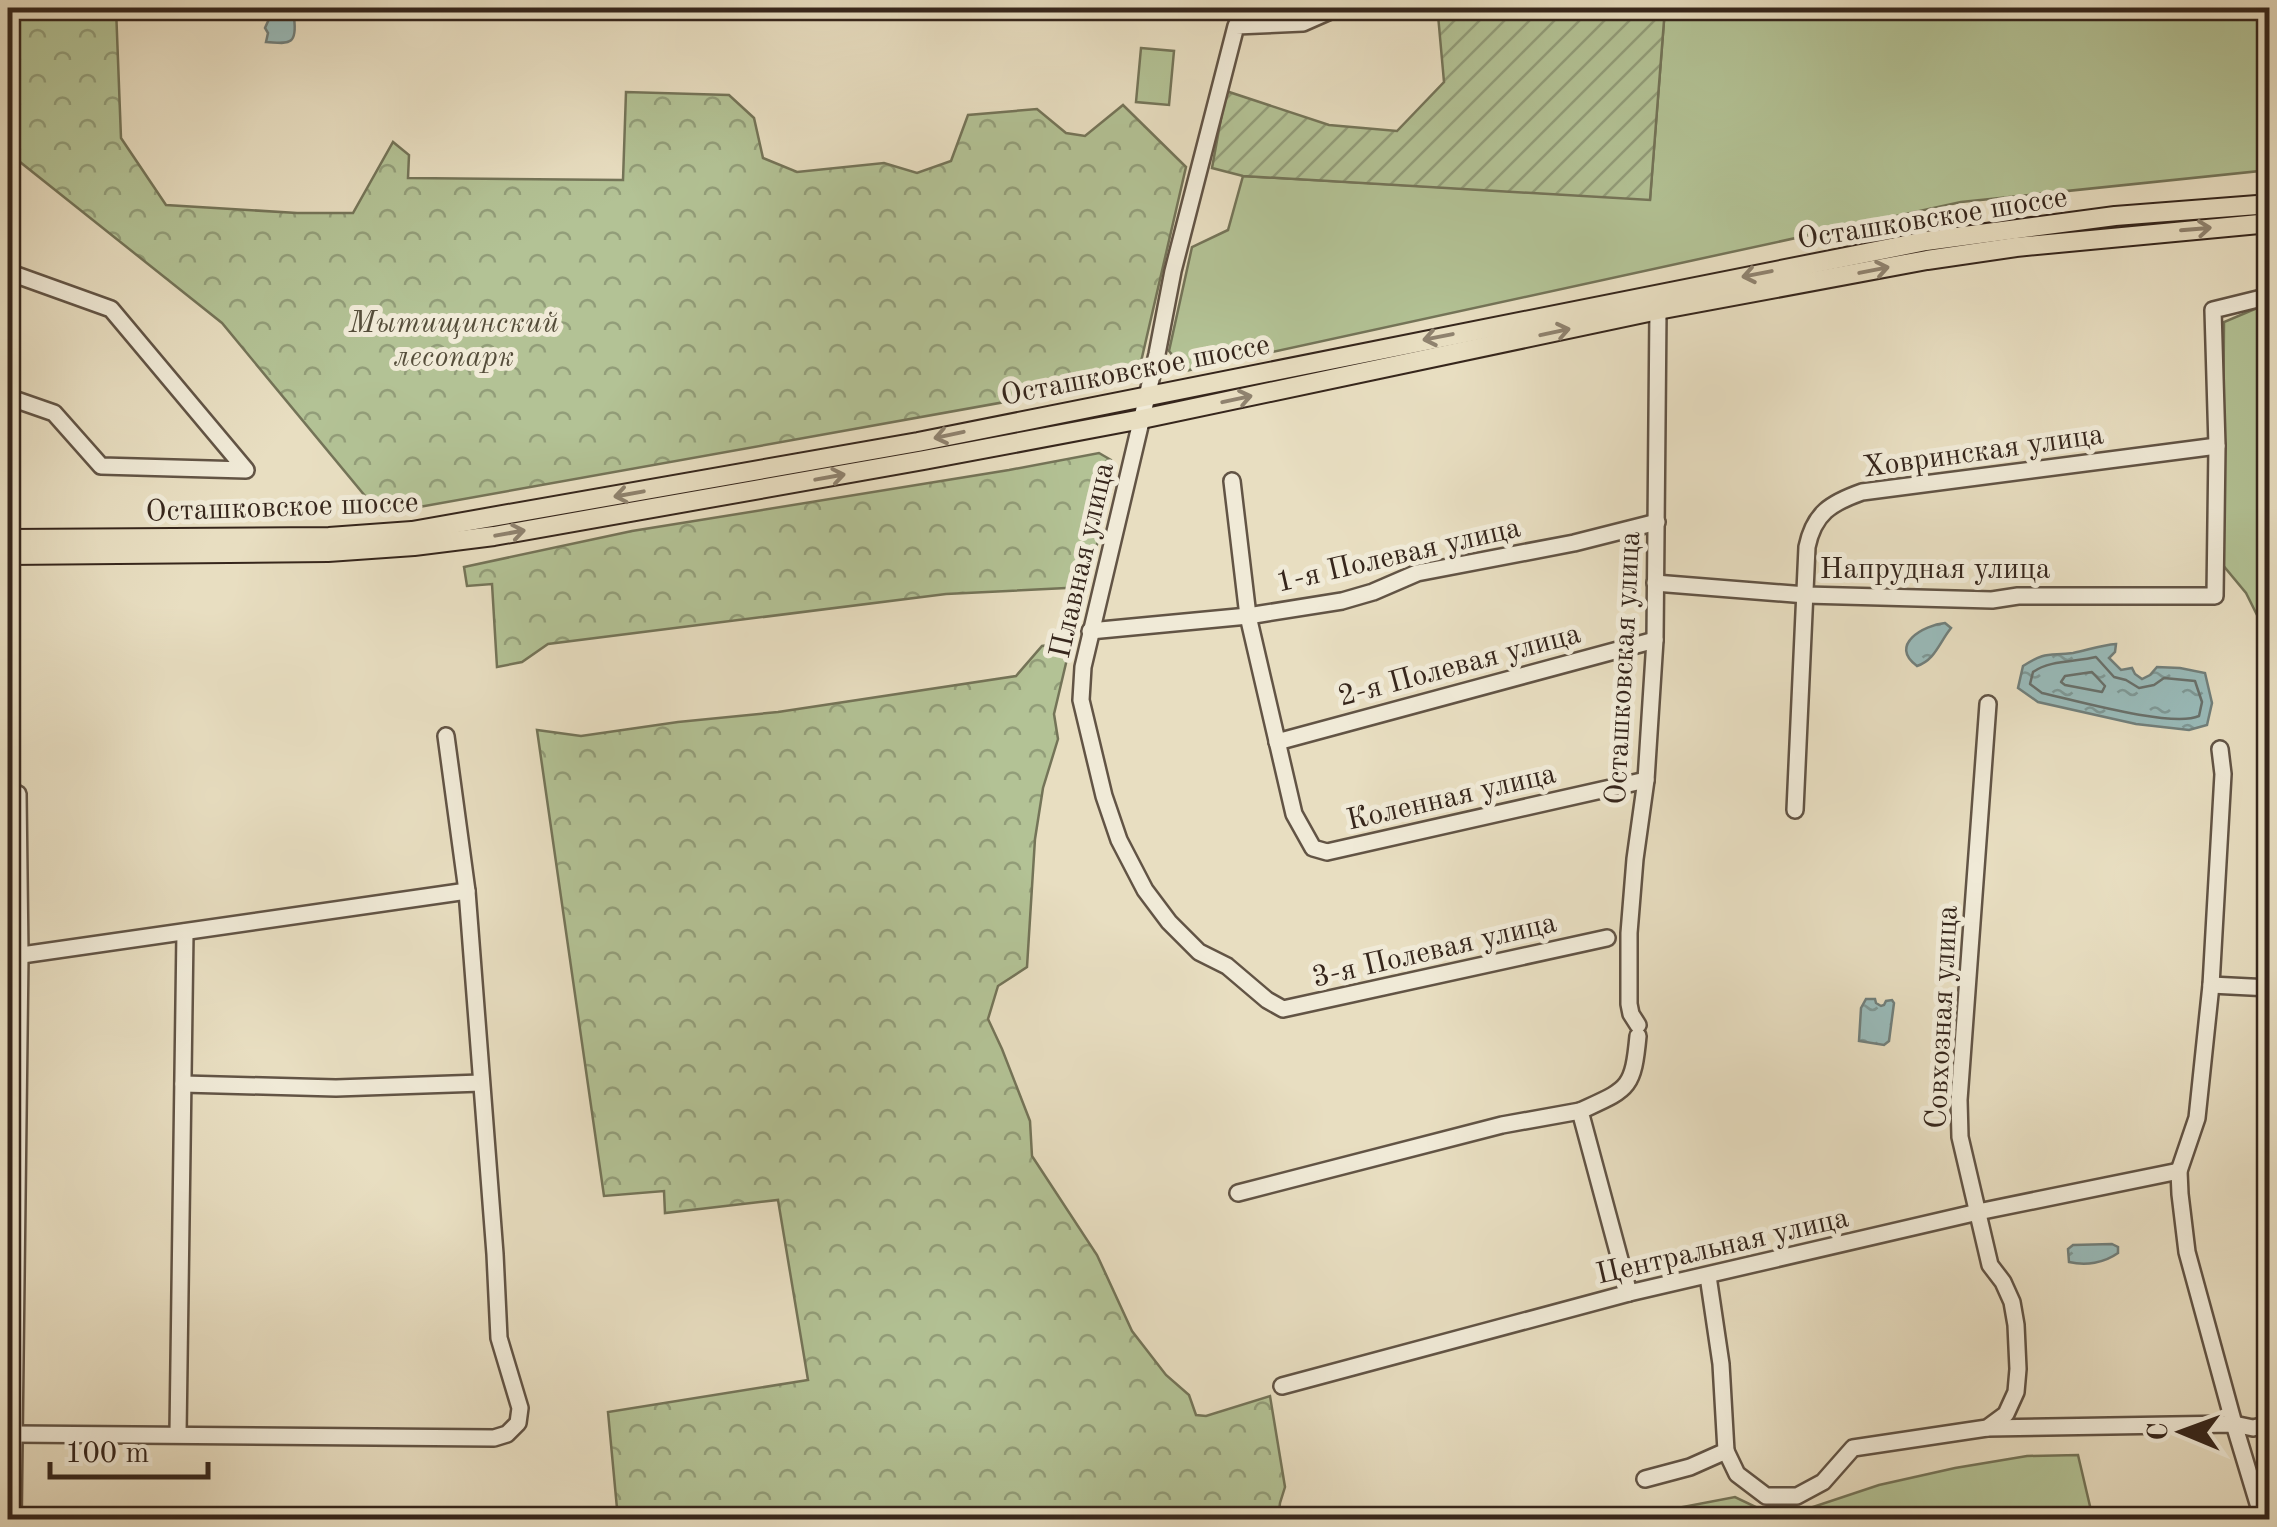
<svg xmlns="http://www.w3.org/2000/svg" width="2277" height="1527" viewBox="0 0 2277 1527" font-family="'Old Standard TT',serif">
  <defs>
    <pattern id="forest-crowns" width="20" height="18" patternUnits="userSpaceOnUse" patternTransform="scale(2.5)"><rect width="20" height="18" fill="#b3c295"/><path d="M2 6a3 3 0 1 1 6 0M12 15a3 3 0 1 1 6 0" fill="none" stroke="#929d79"/></pattern>
    <pattern id="garden-furrows" width="10" height="10" patternUnits="userSpaceOnUse" patternTransform="scale(2.5)"><rect width="10" height="10" fill="#b3c295"/><path d="M-1 1l2-2M0 10L10 0M9 11l2-2" fill="none" stroke="#929d79"/></pattern>
    <pattern id="water-ripples" width="26" height="14" patternUnits="userSpaceOnUse" patternTransform="scale(2.5)"><rect width="26" height="14" fill="#99bbba"/><path d="M2 4q2-2 4 0t4 0M15 11q2-2 4 0t4 0" fill="none" stroke="#7e9896"/></pattern>
  </defs>
  <rect width="100%" height="100%" fill="#e8dec1"/>
  <filter id="stains"><feTurbulence type="fractalNoise" baseFrequency=".002" numOctaves="4"/><feColorMatrix values="0 0 0 0 .2 0 0 0 0 .09 0 0 0 0 .02 0 0 0 .5 -.17"/></filter>
  <radialGradient id="worn" r=".72"><stop offset=".6" stop-color="#630" stop-opacity="0"/><stop offset="1" stop-color="#630" stop-opacity=".3"/></radialGradient>
  <g fill="#b3c295" stroke="#747458" stroke-width="2.5">
    <path d="M1665,8h604v162l-308,32 -776,169 -16,-20 23,-104 36,-17 15,-54 407,23z"/>
    <path d="M1141,48l33,3 -5,54 -33,-3z"/>
    <path d="M2269,303v330h-3l-20,-40 -24,-29 2,-242z"/>
    <path d="M2078,1455l15,64h-473l115,-22 29,14 25,4 90,-30 76,-17 72,-12z"/>
  </g>
  <g fill="url(#forest-crowns)" stroke="#747458" stroke-width="2.5">
    <path d="M8,8h108l5,130 45,67 131,8h56l40,-71 16,13 -1,23 215,2 3,-88 103,3 25,23 9,40 34,14 87,-9 33,10 34,-12 17,-46 69,-6 29,24 19,3 38,-31 63,62 -46,199 -18,15 -742,133 -158,-191 -202,-161 -12,-2z"/>
    <path d="M1099,453l12,7 3,18 -28,109 -140,7 -398,50 -26,18 -25,5 -5,-83 -25,2 -3,-19 168,-36 377,-61z"/>
    <path d="M1071,642l-17,72 4,25 -15,49 -8,51 -8,128 -29,19 -10,33 14,30 28,72 2,35 65,99 35,76 34,44 23,20 7,20 10,1 64,-20 15,91 -5,16 -2,16h-660l-10,-107 200,-32 -30,-180 -113,13 -1,-22 -60,5 -67,-466 44,6 97,-14 100,-10 238,-36 26,-30z"/>
  </g>
  <path fill="url(#garden-furrows)" stroke="#747458" stroke-width="2.5" d="M1428,8h237l-15,192 -407,-24 -31,-8 14,-77 103,34 68,6 47,-49 -6,-67z"/>
  <g fill="url(#water-ripples)" stroke="#717f7b" stroke-width="2.5">
    <path d="M292,16l2,2c4,30 -8,25 -28,24l2,-9 -3,-5 4,-9 12,-2 4,2z"/>
    <path d="M1945,623l6,5c-12,15 -16,32 -34,38 -29,-21 7,-41 28,-43z"/>
    <path d="M2116,644l-1,8 -6,6 12,12 11,-2 3,6 7,5 8,-4 7,-8 23,1 25,5 7,30 -5,22 -18,5 -53,-6 -98,-22 -20,-14 5,-22c23,-15 25,-10 50,-13 15,-3 28,-8 43,-9z"/>
    <path d="M1866,999h9l1,4 5,3 3,-1 2,-4 6,-1 2,3 -5,38 -5,4 -25,-4 2,-33z"/>
    <path d="M2112,1244l6,3v6c-14,10 -32,13 -49,9l-1,-13 5,-4z"/>
  </g>
  <g fill="none" stroke-linecap="round" stroke-linejoin="round">
    <g stroke="#68706b" stroke-width="2.5">
      <path d="M2096,657l18,20 12,3 13,8 15,-3 10,-7 31,3 7,21 -3,14c-27,12 -125,-16 -157,-23l-12,-9 3,-12c17,-12 42,-10 63,-15z"/>
      <path d="M2092,672l13,14 -3,6 -37,-7 -4,-3 4,-6z"/>
    </g>
    <defs>
      <g id="minor">
        <path d="M1337,8l-34,15 -67,3 -63,245 -16,83 -74,313 -2,33 23,96 15,44 26,50 24,32 30,30 28,14 40,34 16,9 324,-71"/>
        <path d="M8,272l103,37 135,161 -145,-4 -47,-53 -46,-16"/>
        <path d="M1232,481l16,135 46,198 19,34 14,4 319,-72"/>
        <path d="M1655,583l151,12 186,5 26,-4h197l2,-150 -4,-136 57,-14"/>
        <path d="M1090,631l158,-15 94,-15 31,-9 44,-19 157,-30 83,-21"/>
        <path d="M1277,742l378,-102"/>
        <path d="M2220,749l3,25 -12,211 -14,133 -18,53 1,23 7,58 47,172 29,96"/>
        <path d="M8,795l10,-1 2,161 -7,565"/>
        <path d="M1795,810l12,-263c7,-34 24,-44 55,-55l355,-46"/>
        <path d="M8,957l459,-66"/>
        <path d="M2211,985l59,3"/>
        <path d="M1638,1025l-7,-11 -2,-10v-71l6,-74 11,-79 9,-140 3,-330"/>
        <path d="M183,1084l153,4 145,-5"/>
        <path d="M1238,1193l264,-68 78,-14"/>
        <path d="M1629,1293l-49,-182c48,-22 53,-21 58,-75"/>
        <path d="M1282,1386l347,-93 349,-81 201,-41"/>
        <path d="M1987,1428l247,-4 19,4 17,-4"/>
        <path d="M13,1434l481,4 13,-4 11,-11 2,-15 -21,-70 -4,-84 -28,-363 -21,-155"/>
        <path d="M178,1434l7,-502"/>
        <path d="M1726,1451l11,23 29,22h31l26,-14 30,-34 134,-20 19,-14 10,-22 2,-23 -2,-44 -4,-23 -9,-20 -13,-17 -30,-128 -1,-37 29,-396"/>
        <path d="M1645,1479l45,-12 36,-16 -5,-87 -13,-88"/>
      </g>
      <g id="major">
        <path d="M8,539l321,-2 83,-6 506,-89 1008,-201 189,-25 155,-12"/>
        <path d="M8,555l320,-3 86,-6 80,-10 430,-76 218,-41 516,-109 269,-50 89,-13 254,-24"/>
      </g>
    </defs>
    <use href="#minor" stroke="#625445" stroke-width="20"/>
    <use href="#major" stroke="#36261c" stroke-width="22"/>
    <use href="#minor" stroke="#f0ead7" stroke-width="15"/>
    <use href="#major" stroke="#e8dec1" stroke-width="18"/>
  </g>
  <defs><path id="oneway-shaft" d="M-6 0H5M1.5-3L5.5 0L1.5 3" fill="none" stroke-width="1.6" stroke-linecap="round" stroke-linejoin="round" transform="scale(2.5)"/></defs>
  <g stroke="#8f826e">
    <use href="#oneway-shaft" transform="translate(2196 229) rotate(-5)"/>
    <use href="#oneway-shaft" transform="translate(1874 270) rotate(-11)"/>
    <use href="#oneway-shaft" transform="translate(1757 274) rotate(169)"/>
    <use href="#oneway-shaft" transform="translate(1555 332) rotate(-12)"/>
    <use href="#oneway-shaft" transform="translate(1438 337) rotate(169)"/>
    <use href="#oneway-shaft" transform="translate(1237 399) rotate(-12)"/>
    <use href="#oneway-shaft" transform="translate(949 435) rotate(168)"/>
    <use href="#oneway-shaft" transform="translate(830 477) rotate(-10)"/>
    <use href="#oneway-shaft" transform="translate(629 494) rotate(170)"/>
    <use href="#oneway-shaft" transform="translate(510 533) rotate(-10)"/>
  </g>
  <g text-anchor="middle" stroke-width="10" stroke-linejoin="round" paint-order="stroke">
    <g font-size="30" fill="#36261c" stroke="#f0ead7">
      <text transform="translate(1932 217) rotate(-9)" y="10">Осташковское шоссе</text>
      <text transform="translate(1135 369) rotate(-11)" y="10">Осташковское шоссе</text>
      <text transform="translate(1983 450) rotate(-8)" y="10">Ховринская улица</text>
      <text transform="translate(282 506) rotate(-2)" y="10">Осташковское шоссе</text>
      <text transform="translate(1398 554) rotate(-13)" y="10">1-я Полевая улица</text>
      <text transform="translate(1081 560) rotate(-77)" y="10">Плавная улица</text>
      <text x="1935" y="578">Напрудная улица</text>
      <text transform="translate(1459 664) rotate(-15)" y="10">2-я Полевая улица</text>
      <text transform="translate(1622 668) rotate(-87)" y="10">Осташковская улица</text>
      <text transform="translate(1451 796) rotate(-13)" y="10">Коленная улица</text>
      <text transform="translate(1434 949) rotate(-13)" y="10">3-я Полевая улица</text>
      <text transform="translate(1941 1017) rotate(-87)" y="10">Совхозная улица</text>
      <text transform="translate(1722 1245) rotate(-13)" y="10">Центральная улица</text>
    </g>
    <g font-size="30" font-style="italic" fill="#554d3a" stroke="#f0ead7">
      <text x="454" y="332">Мытищинский<tspan x="454" dy="34">лесопарк</tspan></text>
    </g>
  </g>
  <rect width="2277" height="1527" fill="none" stroke="#e8dec1" stroke-width="40"/>
  <rect x="10" y="10" width="2257" height="1507" fill="none" stroke="#36261c" stroke-width="5"/>
  <rect x="20" y="20" width="2237" height="1487" fill="none" stroke="#36261c" stroke-width="2.5"/>
  <g transform="translate(2182 1432) rotate(271)" stroke="#f0ead7" stroke-width="8" paint-order="stroke">
  <path d="M0-8L18 38L0 25L-18 38Z" fill="#36261c"/>
  <text y="-15" font-size="28" font-weight="bold" text-anchor="middle" fill="#36261c">С</text>
  </g>
  <path d="M50 1462v15h158v-15" fill="none" stroke="#36261c" stroke-width="5"/>
  <text x="65" y="1462" font-size="30" fill="#36261c" stroke="#f0ead7" stroke-width="8" paint-order="stroke">100 m</text>
  <rect width="100%" height="100%" filter="url(#stains)"/>
  <rect width="100%" height="100%" fill="url(#worn)"/>
</svg>
